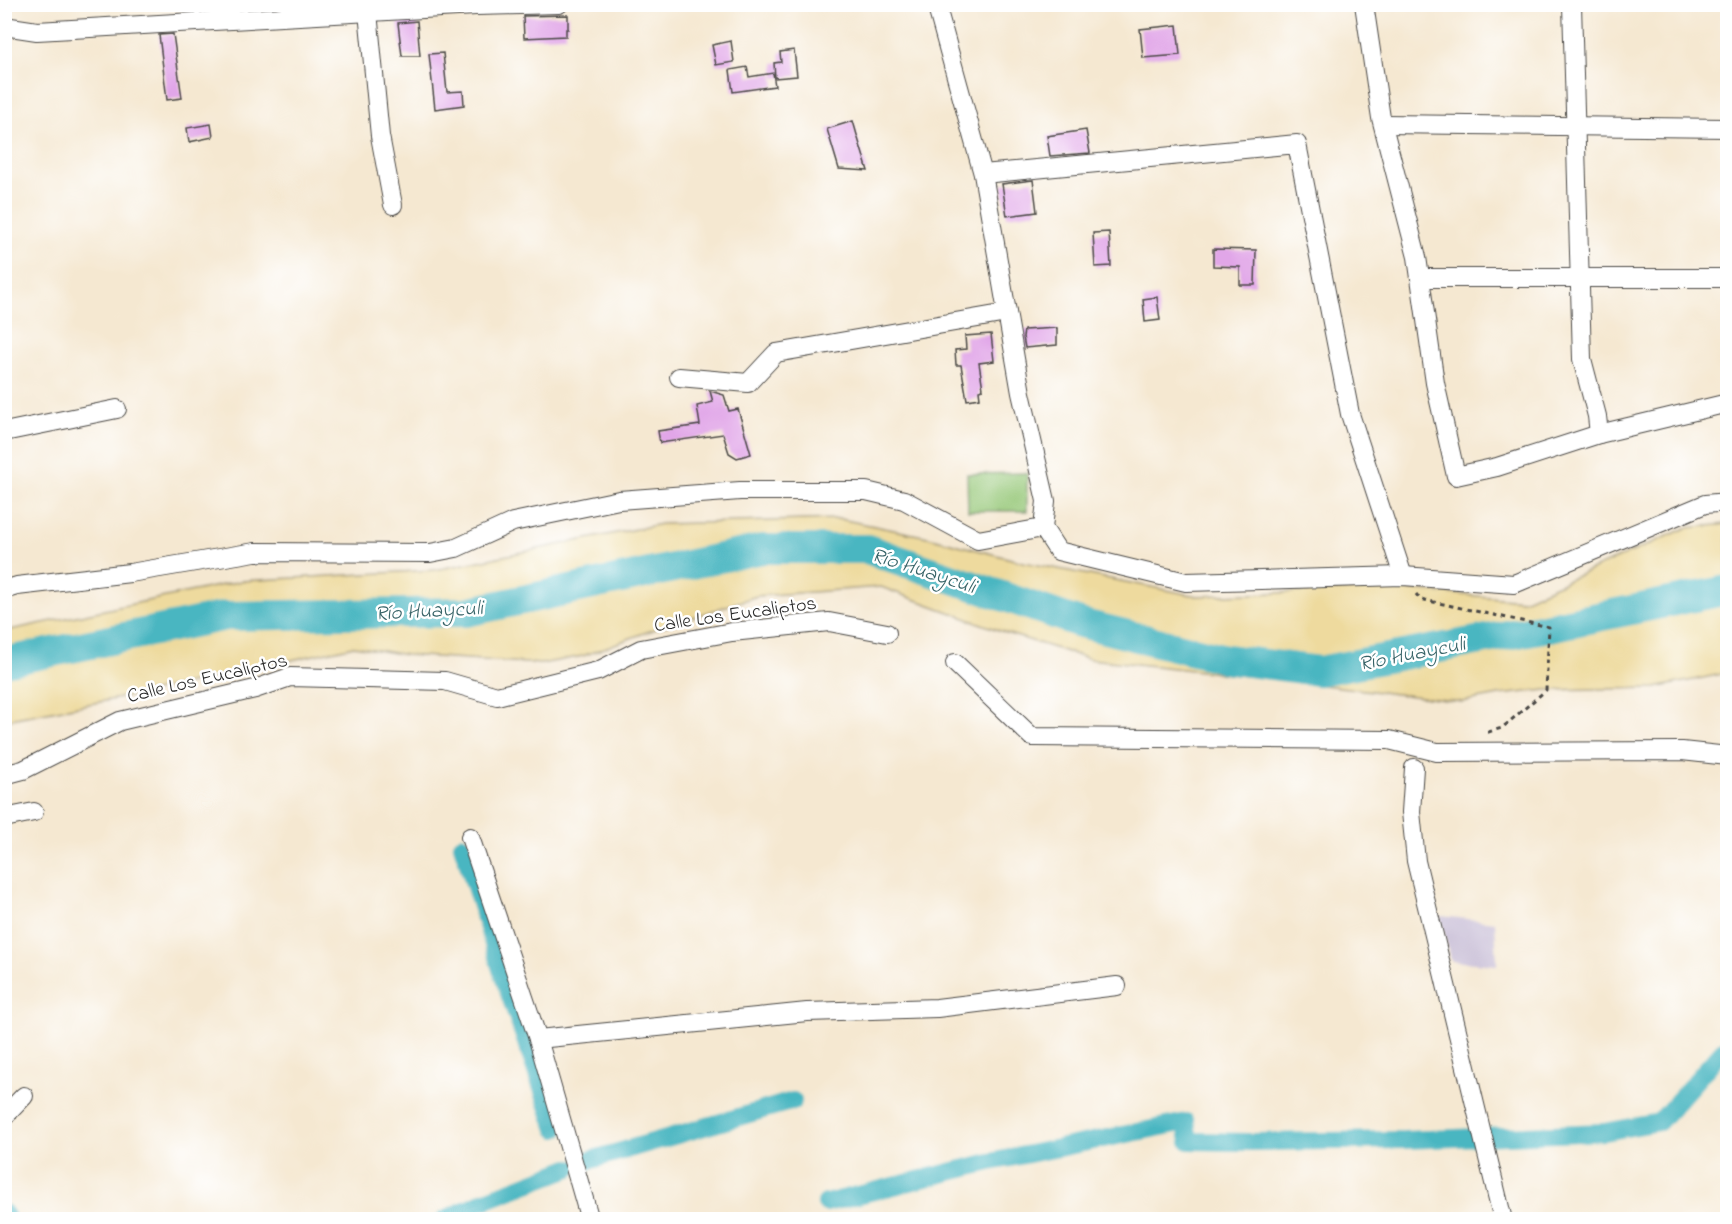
<svg xmlns="http://www.w3.org/2000/svg" width="1732" height="1224" viewBox="0 0 1732 1224" font-family="'Indie Flower',sans-serif">
  <rect width="100%" height="100%" fill="#fff"/>
  <filter id="ink" filterUnits="userSpaceOnUse"><feTurbulence type="fractalNoise" baseFrequency=".0167" numOctaves="2"/><feDisplacementMap in="SourceGraphic" scale="12" xChannelSelector="R" yChannelSelector="G"/><feConvolveMatrix kernelMatrix="1 2 1 2 8 2 1 2 1" color-interpolation-filters="sRGB"/></filter>
  <filter id="wash" filterUnits="userSpaceOnUse"><feTurbulence type="fractalNoise" baseFrequency=".008" numOctaves="4" result="noise"/><feDisplacementMap in="SourceGraphic" scale="24" xChannelSelector="R" yChannelSelector="G"/><feGaussianBlur stdDeviation="1.35" result="paint"/><feColorMatrix in="noise" values="0 0 0 0 0 0 0 0 0 0 0 0 0 0 0 0 0 1.4 0 .05"/><feComposite in="paint" operator="in"/></filter>
  <g filter="url(#wash)">
    <rect width="100%" height="100%" fill="#f5e8d1"/>
    <path fill="#c9bfd7" d="M1440,916l55,6 2,43 -46,-4z"/>
    <path fill="#95c777" stroke="#607951" stroke-width="1.5" d="M1027,473v38h-59l-1,-37z"/>
    <path fill="#eeda9e" stroke="#8c8264" stroke-width="1.5" d="M840,519l88,18 95,25 174,34 155,-6 44,-1 127,11 163,-72 41,-4v149l-72,15 -109,2 -47,5 -37,7 -196,-24 -176,-19 -81,-25 -128,-47 -124,9 -113,37 -61,23 -42,8 -135,-9 -52,-9 -213,48 -136,26v-89l236,-50 194,-11 226,-46z"/>
    <g fill="none" stroke-linecap="round" stroke-linejoin="round">
      <g stroke="#48b6c1" stroke-width="18">
        <path d="M462,845l42,134 52,150"/>
        <path d="M584,1162l209,-61"/>
        <path d="M826,1203l164,-41 196,-40 3,19 61,1 154,-2 200,-8 55,-10 64,-72 5,-2"/>
        <path d="M4,1213l4,7"/>
        <path d="M444,1220l37,-18 88,-34"/>
      </g>
      <path stroke="#48b6c1" stroke-width="30" d="M4,662l222,-46 240,-4 296,-63h105l213,74 146,36 93,12 230,-44 179,-37"/>
    </g>
    <g id="blocks">
      <g fill="#e1a6e8">
        <path d="M568,15v14h-2v7l-42,2 -1,-22z"/>
        <path d="M417,21l3,35h-18l-4,-33z"/>
        <path d="M1177,25l3,30 -37,3 -3,-29z"/>
        <path d="M173,34l9,64 -15,2 -8,-65z"/>
        <path d="M731,41l3,21 -18,3 -4,-20z"/>
        <path d="M794,50l3,26 -22,2 -1,-15 7,-1 -1,-10z"/>
        <path d="M443,53l4,39 16,-1 1,14 -29,4 -6,-55z"/>
        <path d="M747,67l2,10 24,-4 2,13 -42,6 -3,-22z"/>
        <path d="M853,121l4,14 11,36 -29,-2 -12,-40z"/>
        <path d="M211,124l2,13 -24,5 -2,-14z"/>
        <path d="M1086,130l4,23 -40,3 -3,-20z"/>
        <path d="M1033,180l4,32 -30,4 -5,-32z"/>
        <path d="M1109,232l2,34 -16,1 -2,-34z"/>
        <path d="M1213,249l43,1 -1,35h-15v-18l-27,-1z"/>
        <path d="M1157,297l3,23 -15,2 -2,-23z"/>
        <path d="M1057,328v17l-32,3 -2,-11 1,-7z"/>
        <path d="M991,334l3,27 -15,2 4,26 -4,1 1,8 -13,2 -6,-35h-5l-1,-15 11,-1 -1,-13z"/>
        <path d="M710,391l14,4 5,16 9,-2 13,45 -14,4 -8,-5 -6,-19 -63,9 -2,-12 42,-6 -3,-19 16,-4z"/>
      </g>
    </g>
  </g>
  <g filter="url(#ink)">
    <use href="#blocks" fill-opacity="0" stroke="#494744" stroke-width="1.5"/>
    <g fill="none" stroke-linecap="round" stroke-linejoin="round">
      <defs>
        <g id="minor">
          <path d="M1364,4l17,114 36,139 18,126 21,93 41,-9 102,-33 129,-31"/>
          <path d="M1572,4l10,355 15,57 2,18"/>
          <path d="M368,12l12,124 13,69"/>
          <path d="M4,26l33,5 439,-25 83,-2"/>
          <path d="M1383,124l345,4"/>
          <path d="M983,174l314,-30 53,270 53,162"/>
          <path d="M1420,278h308"/>
          <path d="M679,377l69,6 28,-30 231,-40"/>
          <path d="M4,432l113,-23"/>
          <path d="M1043,528l15,23 128,31 217,-6 111,8 191,-80 23,-2"/>
          <path d="M4,590l13,-4 113,-13 125,-21 175,1 26,-5 57,-26 106,-22 121,-9h126l38,9 74,40 65,-12 3,-27 -25,-108 -38,-219 -47,-170"/>
          <path d="M955,663l77,74 357,3 48,12 245,-1 46,5"/>
          <path d="M1414,768l-3,44 5,49 87,359"/>
          <path d="M4,775l19,-5 97,-49 135,-32 35,-12 155,4 52,15 101,-25 43,-22 91,-17 97,-10 58,11"/>
          <path d="M4,818l30,-6"/>
          <path d="M470,837l68,202 52,181"/>
          <path d="M538,1039l269,-27 130,-4 180,-22"/>
          <path d="M4,1117l20,-21"/>
        </g>
      </defs>
      <use href="#minor" stroke="#494744" stroke-width="20"/>
      <path stroke="#494744" stroke-width="3" stroke-dasharray="4.5 4.5" stroke-linecap="butt" d="M1416,594l4,5 129,28 -3,63 -44,38 -17,5"/>
      <use href="#minor" stroke="#fff" stroke-width="18"/>
    </g>
  </g>
  <g text-anchor="middle" stroke-width="5" stroke-linejoin="round" paint-order="stroke">
    <g font-size="20" fill="#2b2b2b" stroke="#fff">
      <text transform="translate(735 613) rotate(-8)" y="7">Calle Los Eucaliptos</text>
      <text transform="translate(207 677) rotate(-13)" y="7">Calle Los Eucaliptos</text>
    </g>
    <g font-size="21" font-style="italic" fill="#376367" stroke="#fff">
      <text transform="translate(924 570) rotate(18)" y="7">Río Huayculi</text>
      <text transform="translate(429 610) rotate(-3)" y="7">Río Huayculi</text>
      <text transform="translate(1412 653) rotate(-11)" y="7">Río Huayculi</text>
    </g>
  </g>
  <rect width="1732" height="1224" fill="none" stroke="#fff" stroke-width="24"/>
</svg>
